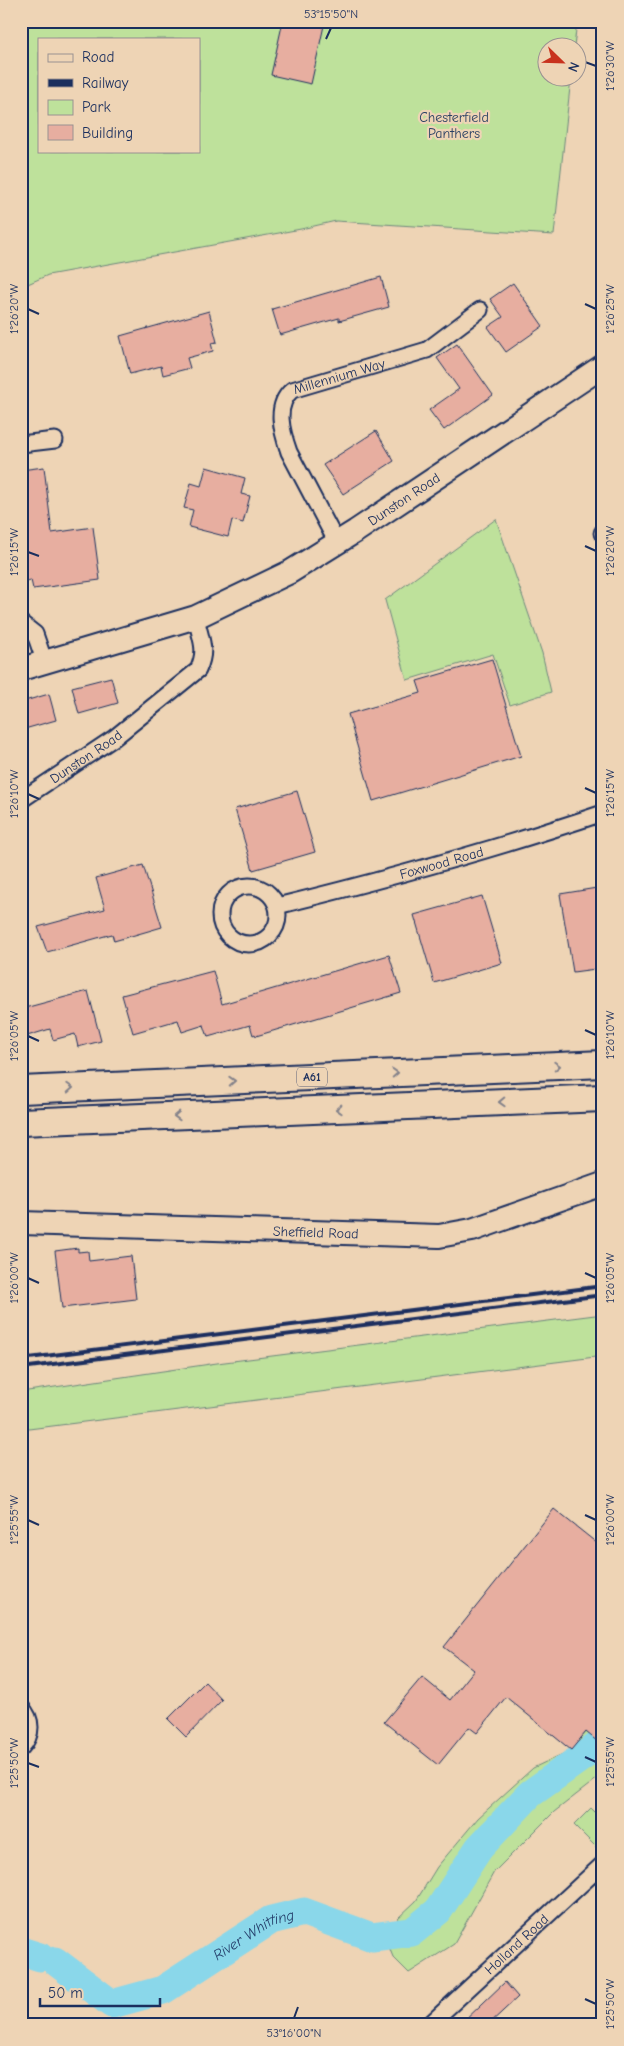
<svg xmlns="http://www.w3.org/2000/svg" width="624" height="2046" viewBox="0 0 624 2046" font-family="'Comic Neue',sans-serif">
  <rect width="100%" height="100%" fill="#eed4b5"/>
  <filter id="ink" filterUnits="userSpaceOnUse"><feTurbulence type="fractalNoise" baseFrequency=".02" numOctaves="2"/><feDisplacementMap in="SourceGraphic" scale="10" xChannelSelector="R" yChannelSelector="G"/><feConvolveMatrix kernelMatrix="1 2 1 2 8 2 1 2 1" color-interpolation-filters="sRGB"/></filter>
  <g filter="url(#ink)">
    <g fill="#bee19b" stroke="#6c887c" fill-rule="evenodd">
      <path d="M21,21h556l-3,26 -28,1v30h25l-17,157 -218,-14 -35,8 -253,46 -27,12zM39,39h160v112h-160z"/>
      <path d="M496,519l46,134 9,39 -41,13 -17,-51 -86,26 -22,-80z"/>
      <path d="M603,1314v42l-582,74v-38l196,-29z"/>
      <path d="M586,1732l11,9 6,-6v39l-49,38 -60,60 -40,72 -45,29 -16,-16 -4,-10 9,-29 18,-17 21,-34 41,-49 55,-50 38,-18z"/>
      <path d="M591,1808l12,12v24l-5,5 -24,-24z"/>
    </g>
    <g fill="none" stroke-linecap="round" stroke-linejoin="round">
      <g stroke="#8ad7ea" stroke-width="29">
        <path d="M21,1951l19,6"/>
        <path id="s1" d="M55,1961l57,43 51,-14 108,-70 33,-8 68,25 40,-5 26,-21 41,-63 51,-54 73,-52"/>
      </g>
    </g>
    <g fill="#e7aea0" stroke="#1b2f5e">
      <path d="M283,21h42l-14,63 -40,-9z"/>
      <path d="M381,277l8,30 -50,14v-3l-59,17 -8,-26z"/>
      <path d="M513,283l30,43 -37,26 -18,-25 15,-10 -13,-18z"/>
      <path d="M209,311l8,31 -6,1 2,8 -26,7 3,10 -27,7 -2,-9 -31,8 -10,-38z"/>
      <path d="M457,344l36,51 -49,35 -15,-20 30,-21 -22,-31z"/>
      <path d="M376,431l18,30 -51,33 -20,-29z"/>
      <path d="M44,467l8,66 41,-6 7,53 -67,9 -2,-9 -10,2v-112z"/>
      <path d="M206,467l39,11 -4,16 9,2 -7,27 -11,-3 -4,17 -39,-10 4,-17 -9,-2 7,-25 10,3z"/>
      <path d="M492,659l29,97 -148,45 -25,-87 73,-21 -4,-12z"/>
      <path d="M111,677l7,26 -39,11 -7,-27z"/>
      <path d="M49,694l7,26 -35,10v-28z"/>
      <path d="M297,791l18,61 -62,18 -18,-61z"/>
      <path d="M143,865l19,62 -48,14 -2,-7 -65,18 -9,-25 67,-18 -9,-31z"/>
      <path d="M603,887v81l-30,4 -13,-78z"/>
      <path d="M482,896l20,67 -68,20 -20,-68z"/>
      <path d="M389,955l12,38 -145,43 -1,-2 -2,1 -3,-10 -42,12 -4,-12 -22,7 -4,-12 -45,13 -11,-38 91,-24 9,33z"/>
      <path d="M88,991l13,50 -23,6 -3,-13 -22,6 -3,-11 -23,7 -6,-27z"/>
      <path d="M78,1248v4l10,-1 1,10 42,-5 5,43 -74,9 -7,-57z"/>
      <path d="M554,1509l49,39v187l-5,7 -12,-10 -15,18 -65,-53 -29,36 -8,-6 -31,38 -54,-43 38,-45 28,23 24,-30 -30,-23z"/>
      <path d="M205,1682l17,18 -36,37 -18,-18z"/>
      <path d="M505,1982l13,15 -30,28h-28z"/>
    </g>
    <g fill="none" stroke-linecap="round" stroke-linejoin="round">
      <defs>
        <g id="minor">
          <path d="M21,444l34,-4"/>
          <path d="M602,533h1"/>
          <path id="s2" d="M337,543l-48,-91c-7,-20 -15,-46 3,-62l135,-40 53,-40"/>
          <path d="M21,623l14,11 10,29"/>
          <path id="s3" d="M21,800l93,-62 84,-68c10,-22 2,-31 -2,-53"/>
          <circle cx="249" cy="915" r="29"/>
          <path id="s4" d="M277,906c110,-27 219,-57 326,-93"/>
          <path d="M21,1707c12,12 12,28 0,41"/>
          <path id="s5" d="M429,2025l174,-161"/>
        </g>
        <g id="secondary">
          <path id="s6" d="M21,669l175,-52 94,-45 66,-41 247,-165"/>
          <path id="s7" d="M21,1223l418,13 33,-6 131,-46"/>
        </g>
        <g id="trunk">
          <path d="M21,1090l582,-26"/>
          <path d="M21,1122l582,-24"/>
        </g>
      </defs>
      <use href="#minor" stroke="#1b2f5e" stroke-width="19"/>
      <use href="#secondary" stroke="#1b2f5e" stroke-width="26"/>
      <use href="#trunk" stroke="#1b2f5e" stroke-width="30"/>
      <use href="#minor" stroke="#eed4b5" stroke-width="15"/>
      <use href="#secondary" stroke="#eed4b5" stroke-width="22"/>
      <use href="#trunk" stroke="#eed4b5" stroke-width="26"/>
      <g stroke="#1b2f5e" stroke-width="4">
        <path d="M21,1359l582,-73"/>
        <path d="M21,1368l582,-73"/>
      </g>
    </g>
    <defs><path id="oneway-chevron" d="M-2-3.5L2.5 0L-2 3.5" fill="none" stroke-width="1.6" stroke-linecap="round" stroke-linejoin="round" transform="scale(1.25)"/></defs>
    <g stroke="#84828a">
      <use href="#oneway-chevron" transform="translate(557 1066) rotate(-3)"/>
      <use href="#oneway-chevron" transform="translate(395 1073) rotate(-3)"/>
      <use href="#oneway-chevron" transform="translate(232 1081) rotate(-3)"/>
      <use href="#oneway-chevron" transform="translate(70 1088) rotate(-3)"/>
      <use href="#oneway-chevron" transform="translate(502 1102) rotate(178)"/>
      <use href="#oneway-chevron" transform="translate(339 1109) rotate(178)"/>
      <use href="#oneway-chevron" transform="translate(177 1116) rotate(178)"/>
    </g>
  </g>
  <path fill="none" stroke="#1b2f5e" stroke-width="2" d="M326,39l5,-11M585,62l11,4M585,304l11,5M28,309l11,5M585,546l11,5M28,552l11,4M585,788l11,5M28,794l11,5M585,1030l11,5M28,1036l11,5M585,1273l11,5M28,1278l11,5M585,1515l11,5M28,1520l11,5M585,1757l11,5M28,1763l11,4M585,1999l11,5M294,2018l4,-11"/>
  <g text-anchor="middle" stroke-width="4.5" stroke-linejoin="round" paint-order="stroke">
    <rect fill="#eed4b5" stroke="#5a6078" stroke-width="1" x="297" y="1067.5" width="30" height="19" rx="4"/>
    <g font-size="12" font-weight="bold" fill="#1b2f5e">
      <text x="312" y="1081">A61</text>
    </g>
    <g font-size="14" fill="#2b4164" stroke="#eed4b5">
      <text x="454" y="122">Chesterfield<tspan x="454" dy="16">Panthers</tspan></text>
    </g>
    <g font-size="14" fill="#1b2f5e" stroke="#eed4b5">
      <text dy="5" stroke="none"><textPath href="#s2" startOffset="218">Millennium Way</textPath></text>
      <text dy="5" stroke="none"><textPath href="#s6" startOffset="422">Dunston Road</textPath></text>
      <text dy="5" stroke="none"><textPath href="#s3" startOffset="78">Dunston Road</textPath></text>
      <text dy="5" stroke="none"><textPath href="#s4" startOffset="170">Foxwood Road</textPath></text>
      <text dy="5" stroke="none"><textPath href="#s7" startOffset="295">Sheffield Road</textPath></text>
      <text dy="5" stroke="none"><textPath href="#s5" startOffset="119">Holland Road</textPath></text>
    </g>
    <g font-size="15" font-style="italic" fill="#26406c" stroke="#eed4b5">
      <text dy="5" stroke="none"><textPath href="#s1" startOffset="231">River Whitting</textPath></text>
    </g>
  </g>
  <rect width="624" height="2046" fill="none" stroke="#eed4b5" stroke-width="55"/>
  <rect x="38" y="38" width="162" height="115" fill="#eed4b5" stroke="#9a9292"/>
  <rect x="48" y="54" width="25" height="8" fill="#eed4b5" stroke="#9a9292"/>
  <text x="82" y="62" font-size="15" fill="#1b2f5e">Road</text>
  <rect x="48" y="79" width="25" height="8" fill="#1b2f5e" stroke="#9a9292"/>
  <text x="82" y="88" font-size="15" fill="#1b2f5e">Railway</text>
  <rect x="48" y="100" width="25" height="15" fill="#bee19b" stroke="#9a9292"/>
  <text x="82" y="112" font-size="15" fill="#1b2f5e">Park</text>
  <rect x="48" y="125" width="25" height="15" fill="#e7aea0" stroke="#9a9292"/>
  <text x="82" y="138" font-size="15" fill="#1b2f5e">Building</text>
  <g transform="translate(562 62) rotate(113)"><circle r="24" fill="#eed4b5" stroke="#9a9292"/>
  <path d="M0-4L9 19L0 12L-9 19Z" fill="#c8321e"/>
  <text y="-8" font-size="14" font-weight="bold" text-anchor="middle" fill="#1b2f5e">N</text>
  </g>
  <path d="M40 1998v8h120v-8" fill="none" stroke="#1b2f5e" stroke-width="2.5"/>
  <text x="48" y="1998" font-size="15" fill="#1b2f5e" stroke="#eed4b5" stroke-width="4" paint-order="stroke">50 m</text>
  <rect x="28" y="28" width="568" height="1990" fill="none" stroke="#1b2f5e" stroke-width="2"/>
  <g font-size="12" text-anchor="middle" fill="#1b2f5e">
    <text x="331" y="18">53°15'50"N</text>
    <text transform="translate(610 66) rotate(-90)" y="4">1°26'30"W</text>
    <text transform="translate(610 309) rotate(-90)" y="4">1°26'25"W</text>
    <text transform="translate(14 309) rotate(-90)" y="4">1°26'20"W</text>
    <text transform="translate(610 551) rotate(-90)" y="4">1°26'20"W</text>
    <text transform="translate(14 552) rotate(-90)" y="4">1°26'15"W</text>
    <text transform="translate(610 793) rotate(-90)" y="4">1°26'15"W</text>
    <text transform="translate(14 794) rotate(-90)" y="4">1°26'10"W</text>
    <text transform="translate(610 1035) rotate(-90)" y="4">1°26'10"W</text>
    <text transform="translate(14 1036) rotate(-90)" y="4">1°26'05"W</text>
    <text transform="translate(610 1278) rotate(-90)" y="4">1°26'05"W</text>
    <text transform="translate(14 1278) rotate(-90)" y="4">1°26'00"W</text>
    <text transform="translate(610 1520) rotate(-90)" y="4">1°26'00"W</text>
    <text transform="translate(14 1520) rotate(-90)" y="4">1°25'55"W</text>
    <text transform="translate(610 1762) rotate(-90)" y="4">1°25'55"W</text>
    <text transform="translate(14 1763) rotate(-90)" y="4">1°25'50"W</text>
    <text transform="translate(610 2004) rotate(-90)" y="4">1°25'50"W</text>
    <text x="294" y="2037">53°16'00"N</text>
  </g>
</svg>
